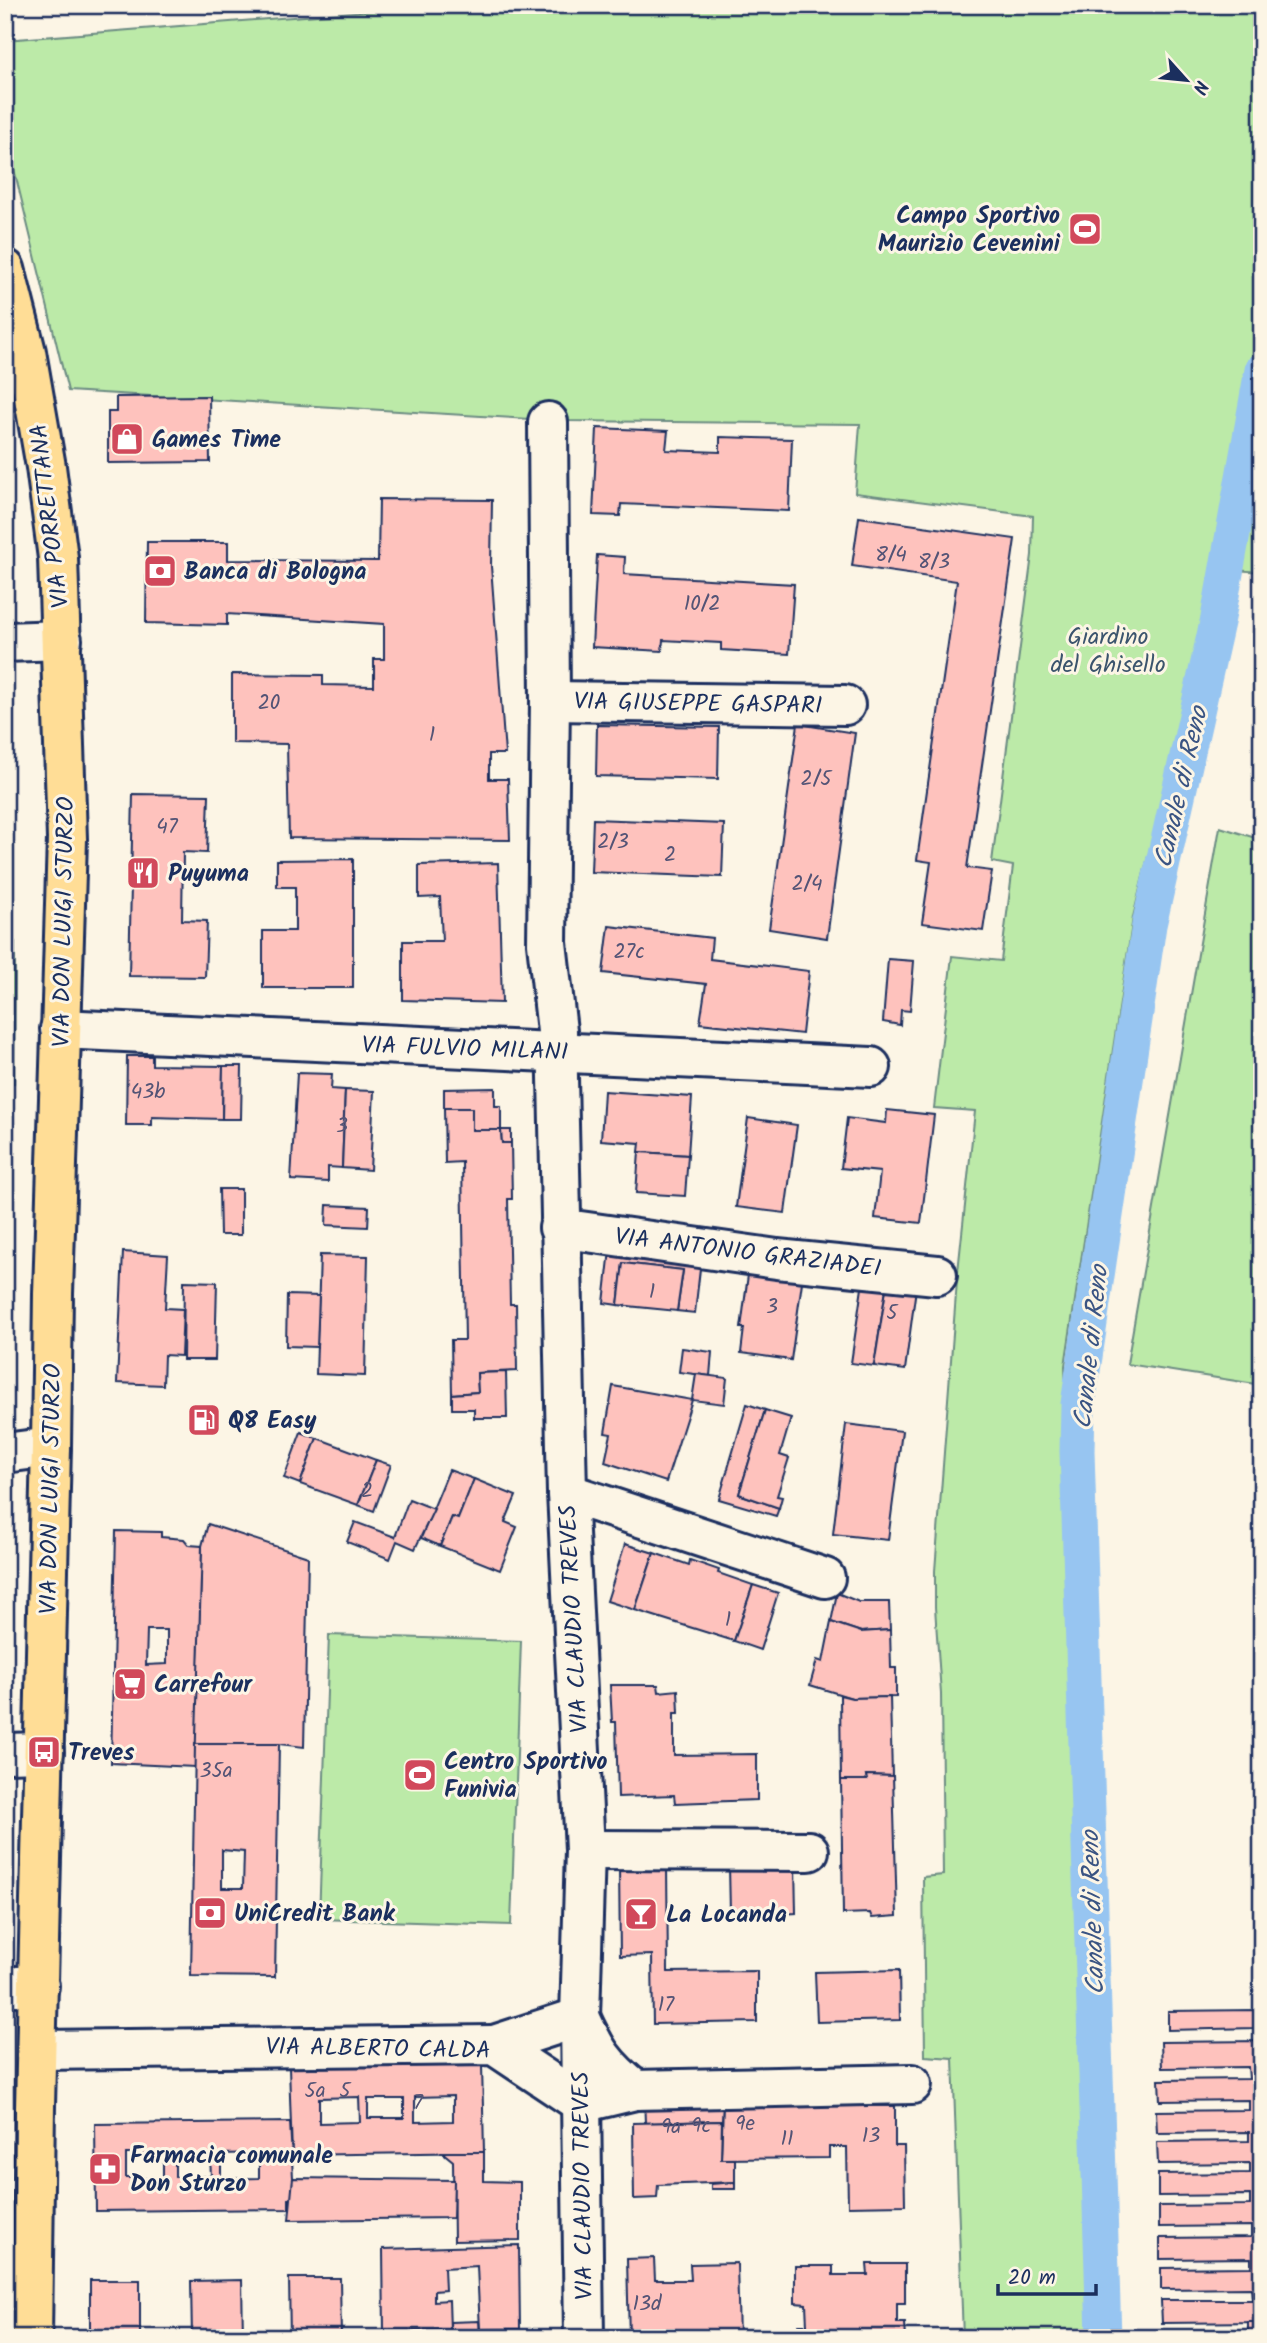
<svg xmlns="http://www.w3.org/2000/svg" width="1267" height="2343" viewBox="0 0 1267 2343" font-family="Kalam,sans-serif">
  <rect width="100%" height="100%" fill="#fcf5e5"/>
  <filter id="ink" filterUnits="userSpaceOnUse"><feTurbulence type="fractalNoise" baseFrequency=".0143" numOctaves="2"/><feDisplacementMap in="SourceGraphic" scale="14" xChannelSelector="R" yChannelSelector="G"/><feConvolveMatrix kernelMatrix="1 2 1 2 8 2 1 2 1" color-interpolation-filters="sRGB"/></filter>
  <g filter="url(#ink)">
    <g fill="#bceaa8" stroke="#6c8c83" stroke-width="2">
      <path d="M405,5h857v567l-43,-3 -86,348 -68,449 25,972h-127l-10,-280 -28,-2 -2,-179 20,-2 -2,-181 -6,-87v-36l22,-290 18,-170 -41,-3 18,-152 49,5 12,-95 -21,-4 40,-307 1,-39 -178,-23 5,-69 -296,-3 -496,-30 -63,-259v-92l399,-32z"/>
      <path d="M1220,827l42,13v545l-135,-21z"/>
      <path d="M15,942l-1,141 -9,1v-141z"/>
      <path d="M329,1635l192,6 -10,284 -192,-6z"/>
    </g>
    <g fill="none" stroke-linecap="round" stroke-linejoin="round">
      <path stroke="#97c5f1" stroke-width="35" d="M1104,2338l-27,-887 1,-47 71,-479 69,-307 44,-248"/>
    </g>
    <g fill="#fec2bd" stroke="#1b2f5e" stroke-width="2" fill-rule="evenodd">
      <path d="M209,396l1,66 -102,1v-51h8v-15z"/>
      <path d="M597,428l71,3 -2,19 54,2v-15l72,2 -3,72 -168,-7 -1,12 -27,-1z"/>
      <path d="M379,499l113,1 -1,66 14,188h-16v25h19l2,61 -221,-2 -2,-94 -55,-1v-69l91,1v10l51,1v-27h10v-35l-157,-10v11l-81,-2 1,-81h81v18l150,1z"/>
      <path d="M859,517l156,22 -48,329 25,3 -9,60 -61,-8 9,-61 -14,-2 40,-279 -105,-15z"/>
      <path d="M597,555l28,2 -1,17 170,10 -5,70 -68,-4v-7l-58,-3 -1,11 -70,-4z"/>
      <path d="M798,724l57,9 -28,205 -58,-9z"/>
      <path d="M597,725l122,2 -1,52 -122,-3z"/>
      <path d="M133,794l76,1 -2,58 -24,-1 -1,68 25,1 -2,56 -76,-1z"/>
      <path d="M593,819l131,5 -2,53 -131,-5z"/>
      <path d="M353,859v129h-90v-57h32v-44h-18v-27z"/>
      <path d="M498,863l4,140 -99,-3v-59h39l-2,-44 -21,1v-33z"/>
      <path d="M609,926l103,12 -2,21 99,12 -7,63 -102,-11 6,-39 -103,-11z"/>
      <path d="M888,959l26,2 -4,50 -9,-1 -1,15 -17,-3z"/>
      <path d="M127,1056h25v9l71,1 -1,53 -70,-2v8h-26z"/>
      <path d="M223,1066h19l-1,53h-19z"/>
      <path d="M297,1073l35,1 -1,15 14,1 -3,78 -14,-1v15l-37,-2z"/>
      <path d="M495,1088v18h6v24h-29v-22h-28v-19z"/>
      <path d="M345,1090l29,1 -4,79 -28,-2z"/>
      <path d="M604,1091l88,6 -4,58 -49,-3 1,-9 -39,-3z"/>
      <path d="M444,1108h28v22h29l1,13h9l1,56h-4l2,105h6l1,67 -40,2 1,19 -26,2 -1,-54h14l-3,-178 -17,1z"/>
      <path d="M887,1110l47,5 -13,108 -46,-5 5,-46 -39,-4 6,-50 39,5z"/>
      <path d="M748,1118l49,7 -12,88 -49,-6z"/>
      <path d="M501,1130h10v13h-9z"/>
      <path d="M639,1152l49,3 -3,41 -49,-3z"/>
      <path d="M219,1189h22v46h-21z"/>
      <path d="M327,1205l42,2 -1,20 -42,-2z"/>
      <path d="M610,1250l91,10 -6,53 -18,-2 6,-41 -60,-7 -5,42 -14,-2z"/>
      <path d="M123,1252l45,3 -3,53 18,1 -2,47 -17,-1 -1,30 -46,-2z"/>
      <path d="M320,1255l48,1 -3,120 -49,-2z"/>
      <path d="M623,1263l60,7 -6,41 -59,-6z"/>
      <path d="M749,1267l54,8 -12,85 -50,-7 3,-25h-3z"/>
      <path d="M864,1274l24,3 -14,89 -23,-3z"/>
      <path d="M888,1277l29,4 -12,89 -31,-4z"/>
      <path d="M184,1281l33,1 -2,78h-32z"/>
      <path d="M287,1295l32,1 -2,51 -31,-1z"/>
      <path d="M682,1348l30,4 -2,24 -31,-4z"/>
      <path d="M506,1372l1,46h-33v-9h-22v-15l26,-2 -1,-19z"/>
      <path d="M696,1374l31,4 -3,26 -32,-4z"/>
      <path d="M613,1386l79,14 -26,82 -61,-20 6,-28 -6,-1z"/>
      <path d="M747,1404l18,6 -26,84 40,14 -3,8 -57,-17z"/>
      <path d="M765,1410l26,8 -11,37 9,3 -12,38 5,1 -3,11 -40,-14z"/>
      <path d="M846,1424l56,7 -14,109 -55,-6z"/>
      <path d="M301,1432l16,6 -17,46 -16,-6z"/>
      <path d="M317,1438l59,22 -18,45 -58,-21z"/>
      <path d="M376,1460l15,5 -17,46 -16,-6z"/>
      <path d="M449,1470l25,9 -16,40 -6,-2 -12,29 -19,-8z"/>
      <path d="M474,1479l42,17 -11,26 12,5 -17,43 -60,-24 12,-29 6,2z"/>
      <path d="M409,1499l25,10 -19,40 -18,-8 -7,18 -43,-17 8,-20 40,15z"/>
      <path d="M208,1524l100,33 -4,190 -25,-3h-84l7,-198z"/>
      <path d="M116,1531l45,1v5l23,2 5,6 13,1 -7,221 -84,-4zM147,1630h20v34l-21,1z"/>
      <path d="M625,1544l29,9 -19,57 -28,-9z"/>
      <path d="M654,1553l35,12 1,-5 29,10 -1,3 35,12 -19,56 -99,-31z"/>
      <path d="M753,1585l25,8 -18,57 -26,-9z"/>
      <path d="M837,1593l22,9h30l1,28 -29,2 -30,-10z"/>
      <path d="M831,1622l30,10 29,-2 1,38h5v29l-44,1 -42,-13 7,-25 6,2z"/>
      <path d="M610,1685h48l1,7 19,-2 1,23h-5v42l83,-1v46l-82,3 -1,-8 -56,2 -2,-75h-4z"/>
      <path d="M840,1695l12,3 38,-1 2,79 -26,-1 1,5h-26z"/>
      <path d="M195,1744h84l-4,233 -84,-1zM222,1850l22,2 -1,36h-21z"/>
      <path d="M866,1775l27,1 4,140 -25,2 -2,-5 -27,1 -2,-134h26z"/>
      <path d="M795,1864l1,49 -49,3v-5l-17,1 -1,-46z"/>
      <path d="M667,1865l1,107 89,-1v51l-104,2 -1,-69 -32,1 -1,-90z"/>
      <path d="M899,1970l1,50 -83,2 -2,-50z"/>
      <path d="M1255,2010v18l-87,2v-19z"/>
      <path d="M1262,2041v281l-100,1 -1,-23h91l-1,-12 -90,1v-21l90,-1v-9l-91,1v-21l91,-1v-11l-92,1v-21l91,-1v-10l-92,1v-22l92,-1v-10l-92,1 -1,-22 92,-1v-9l-92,1 -1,-22 93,-1v-10l-89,1 -1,-21 90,-1 -1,-12 -86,1 -1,-26z"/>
      <path d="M482,2065l2,87 -192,3 -3,-88zM453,2096v25l-38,1v-25zM359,2097l1,25 -41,1v-25zM368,2099h36v19h-36z"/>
      <path d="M644,2097l79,9 -1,15 -77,2z"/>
      <path d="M723,2106h172v40h9l1,59 -57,1 -1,-59h-18v11l-108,1z"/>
      <path d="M722,2121l-1,38h14v23l-77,3 -1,13 -23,1 -1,-76z"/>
      <path d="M290,2122l3,56 -1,21h-3v10l-193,2 -1,-87zM259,2153v25l-38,1v-25zM126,2154h37v24h-37zM210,2156l1,20 -36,1v-20z"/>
      <path d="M442,2152h42v29l36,1v58l-66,1 -1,-80z"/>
      <path d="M293,2178l161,2 -1,38 -164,2z"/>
      <path d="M735,2182v7h-24v-5z"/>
      <path d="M519,2245l1,84 -40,1 -3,-64 -33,2 1,22 -11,1v10l15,-1 1,30 -66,1 -1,-82z"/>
      <path d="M654,2258l1,22h36l-1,-16 47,-1 2,75h-110l-2,-79z"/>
      <path d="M867,2264h38v39h-8v20h8l1,15h-107v-13h8l-1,-21 -11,-1v-37h38v9h35z"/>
      <path d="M289,2278h51l1,60h-51z"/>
      <rect x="90" y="2280" width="50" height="58"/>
      <path d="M242,2280l1,58h-51l-1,-57z"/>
      <path d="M479,2321l1,17h-29l-1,-16z"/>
      <rect x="1248" y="2322" width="14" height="16"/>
      <path d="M520,2329v9h-40v-8z"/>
      <path d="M450,2330l1,8h-66l-1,-7z"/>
    </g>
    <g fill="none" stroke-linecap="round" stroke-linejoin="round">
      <defs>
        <g id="minor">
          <path d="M548,422l2,279 -3,242 10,88 10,462 18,357 -5,167 4,321"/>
          <path d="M5,642l57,-2"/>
          <path d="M550,701l295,4"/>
          <path d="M60,1029l811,38"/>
          <path d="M559,1228l218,31 160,16"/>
          <path d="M5,1453l46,-6"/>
          <path d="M567,1493l258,85"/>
          <path d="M5,1753l39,-1"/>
          <path d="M585,1850l224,1"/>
          <path d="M5,1986h34"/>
          <path d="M494,2045l86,-28c16,35 25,49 55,73"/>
          <path d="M37,2050l457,-5 87,58 54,-13 277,-6"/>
        </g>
        <path id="major" d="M5,269l21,83 20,115 12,91 9,281 -14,455 -2,153 -16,659 -3,232"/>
      </defs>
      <use href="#minor" stroke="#1b2f5e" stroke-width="44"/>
      <use href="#major" stroke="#1b2f5e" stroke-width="44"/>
      <use href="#minor" stroke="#fcf5e5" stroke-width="38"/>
      <use href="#major" stroke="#ffdd96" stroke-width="38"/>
    </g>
  </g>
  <defs>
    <symbol id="stadium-square" viewBox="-11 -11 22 22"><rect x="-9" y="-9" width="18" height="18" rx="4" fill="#d1495b" stroke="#fcf5e5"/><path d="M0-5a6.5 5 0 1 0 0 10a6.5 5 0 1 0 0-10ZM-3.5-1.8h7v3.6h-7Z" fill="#fff"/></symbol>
    <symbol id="shop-square" viewBox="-11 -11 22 22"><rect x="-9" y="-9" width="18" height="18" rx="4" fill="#d1495b" stroke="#fcf5e5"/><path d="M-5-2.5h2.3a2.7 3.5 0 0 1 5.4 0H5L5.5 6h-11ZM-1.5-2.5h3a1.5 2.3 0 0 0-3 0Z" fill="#fff"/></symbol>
    <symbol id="bank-square" viewBox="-11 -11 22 22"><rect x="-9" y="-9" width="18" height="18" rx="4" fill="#d1495b" stroke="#fcf5e5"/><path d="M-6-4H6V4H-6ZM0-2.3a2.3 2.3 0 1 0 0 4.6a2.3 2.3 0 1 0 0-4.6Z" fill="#fff"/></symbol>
    <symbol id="restaurant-square" viewBox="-11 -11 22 22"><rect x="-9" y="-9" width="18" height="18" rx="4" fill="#d1495b" stroke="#fcf5e5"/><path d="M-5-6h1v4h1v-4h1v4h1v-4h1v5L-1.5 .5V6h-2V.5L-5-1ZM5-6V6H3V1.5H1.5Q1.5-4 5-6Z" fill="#fff"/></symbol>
    <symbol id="fuel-square" viewBox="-11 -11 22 22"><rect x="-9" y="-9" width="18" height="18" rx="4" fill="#d1495b" stroke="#fcf5e5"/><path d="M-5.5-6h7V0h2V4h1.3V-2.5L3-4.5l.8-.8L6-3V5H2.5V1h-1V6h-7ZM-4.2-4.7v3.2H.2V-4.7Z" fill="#fff"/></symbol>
    <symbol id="supermarket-square" viewBox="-11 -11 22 22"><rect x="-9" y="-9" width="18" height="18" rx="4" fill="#d1495b" stroke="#fcf5e5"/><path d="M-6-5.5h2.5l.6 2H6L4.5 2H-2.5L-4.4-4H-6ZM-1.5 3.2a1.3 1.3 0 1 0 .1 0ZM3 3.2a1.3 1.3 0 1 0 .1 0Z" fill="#fff"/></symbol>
    <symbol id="bus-square" viewBox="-11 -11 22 22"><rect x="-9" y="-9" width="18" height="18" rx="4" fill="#d1495b" stroke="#fcf5e5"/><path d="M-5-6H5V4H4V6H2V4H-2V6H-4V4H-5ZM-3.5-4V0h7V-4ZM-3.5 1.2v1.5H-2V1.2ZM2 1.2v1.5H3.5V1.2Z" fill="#fff"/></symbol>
    <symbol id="bar-square" viewBox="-11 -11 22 22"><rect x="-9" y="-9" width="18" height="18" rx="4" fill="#d1495b" stroke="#fcf5e5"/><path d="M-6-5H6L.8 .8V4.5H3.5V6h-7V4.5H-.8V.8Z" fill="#fff"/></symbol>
    <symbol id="pharmacy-square" viewBox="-11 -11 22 22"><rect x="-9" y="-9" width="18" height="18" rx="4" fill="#d1495b" stroke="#fcf5e5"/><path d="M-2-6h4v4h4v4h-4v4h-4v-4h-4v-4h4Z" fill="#fff"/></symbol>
  </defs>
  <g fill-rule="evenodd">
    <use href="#stadium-square" x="1066" y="210" width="38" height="38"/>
    <use href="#shop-square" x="108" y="420" width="38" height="38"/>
    <use href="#bank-square" x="141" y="552" width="38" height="38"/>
    <use href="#restaurant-square" x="124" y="854" width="38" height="38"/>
    <use href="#fuel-square" x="185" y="1401" width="38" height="38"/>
    <use href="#supermarket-square" x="111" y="1665" width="38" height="38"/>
    <use href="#bus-square" x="25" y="1733" width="38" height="38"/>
    <use href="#stadium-square" x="401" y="1756" width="38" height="38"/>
    <use href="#bank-square" x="191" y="1894" width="38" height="38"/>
    <use href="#bar-square" x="622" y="1895" width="38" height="38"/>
    <use href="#pharmacy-square" x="86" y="2150" width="38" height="38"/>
  </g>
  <g text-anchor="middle" stroke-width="6" stroke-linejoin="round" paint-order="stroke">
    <g font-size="21" fill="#545476">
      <text x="891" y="561">8/4</text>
      <text x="934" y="568">8/3</text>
      <text x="702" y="610">10/2</text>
      <text x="269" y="709">20</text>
      <text x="432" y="741">1</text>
      <text x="816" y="785">2/5</text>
      <text x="167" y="833">47</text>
      <text x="613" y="848">2/3</text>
      <text x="670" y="861">2</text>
      <text x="807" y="890">2/4</text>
      <text x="629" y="958">27c</text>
      <text x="148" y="1098">43b</text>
      <text x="342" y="1132">3</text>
      <text x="652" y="1298">1</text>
      <text x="772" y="1313">3</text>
      <text x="892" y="1319">5</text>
      <text x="367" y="1497">2</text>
      <text x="728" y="1626">1</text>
      <text x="216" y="1777">35a</text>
      <text x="666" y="2011">17</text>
      <text x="315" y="2097">5a</text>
      <text x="345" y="2097">5</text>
      <text x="418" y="2109">7</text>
      <text x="745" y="2130">9e</text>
      <text x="701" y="2132">9c</text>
      <text x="671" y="2133">9a</text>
      <text x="871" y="2142">13</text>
      <text x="787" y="2145">11</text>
      <text x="647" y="2310">13d</text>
    </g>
    <g font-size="24" font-weight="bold" fill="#1b2f5e" stroke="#fcf5e5" text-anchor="start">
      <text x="1060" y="223" text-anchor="end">Campo Sportivo<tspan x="1060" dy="28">Maurizio Cevenini</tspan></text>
      <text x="152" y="447">Games Time</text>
      <text x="184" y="579">Banca di Bologna</text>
      <text x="168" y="881">Puyuma</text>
      <text x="228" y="1428">Q8 Easy</text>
      <text x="154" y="1692">Carrefour</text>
      <text x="68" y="1760">Treves</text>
      <text x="444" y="1769">Centro Sportivo<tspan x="444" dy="28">Funivia</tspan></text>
      <text x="234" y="1921">UniCredit Bank</text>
      <text x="666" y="1922">La Locanda</text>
      <text x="130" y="2163">Farmacia comunale<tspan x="130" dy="28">Don Sturzo</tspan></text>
    </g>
    <g font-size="24" fill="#1b2f5e" stroke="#fcf5e5">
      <text transform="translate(49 516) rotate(-97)" y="8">VIA PORRETTANA</text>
      <text transform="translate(698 703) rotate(1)" y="8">VIA GIUSEPPE GASPARI</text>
      <text transform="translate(63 922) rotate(-89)" y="8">VIA DON LUIGI STURZO</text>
      <text transform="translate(465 1048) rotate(2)" y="8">VIA FULVIO MILANI</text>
      <text transform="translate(748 1252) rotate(7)" y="8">VIA ANTONIO GRAZIADEI</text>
      <text transform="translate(50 1489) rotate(-89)" y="8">VIA DON LUIGI STURZO</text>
      <text transform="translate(573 1619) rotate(-93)" y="8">VIA CLAUDIO TREVES</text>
      <text transform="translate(378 2048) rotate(1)" y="8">VIA ALBERTO CALDA</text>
      <text transform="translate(582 2186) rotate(-91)" y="8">VIA CLAUDIO TREVES</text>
    </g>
    <g font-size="24" fill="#3b546d" stroke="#fcf5e5">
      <text x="1108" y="644">Giardino<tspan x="1108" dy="28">del Ghisello</tspan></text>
    </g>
    <g font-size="26" font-style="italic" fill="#3a5483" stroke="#fcf5e5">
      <text transform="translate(1180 787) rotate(-77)" y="9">Canale di Reno</text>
      <text transform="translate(1090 1347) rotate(-84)" y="9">Canale di Reno</text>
      <text transform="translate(1092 1913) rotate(-92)" y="9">Canale di Reno</text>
    </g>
  </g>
  <rect width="1267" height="2343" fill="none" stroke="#fcf5e5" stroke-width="28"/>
  <rect x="14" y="14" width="1239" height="2315" fill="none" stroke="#1b2f5e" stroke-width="2.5" filter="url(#ink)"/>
  <g transform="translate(1186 80) rotate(117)" stroke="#fcf5e5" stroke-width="5" paint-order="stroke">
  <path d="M0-5L12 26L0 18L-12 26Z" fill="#1b2f5e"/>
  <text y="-10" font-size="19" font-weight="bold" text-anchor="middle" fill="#1b2f5e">N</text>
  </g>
  <path d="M998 2284v10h98v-10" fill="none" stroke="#1b2f5e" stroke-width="3.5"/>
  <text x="1008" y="2284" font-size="21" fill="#1b2f5e" stroke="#fcf5e5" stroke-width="5" paint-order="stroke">20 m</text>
</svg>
